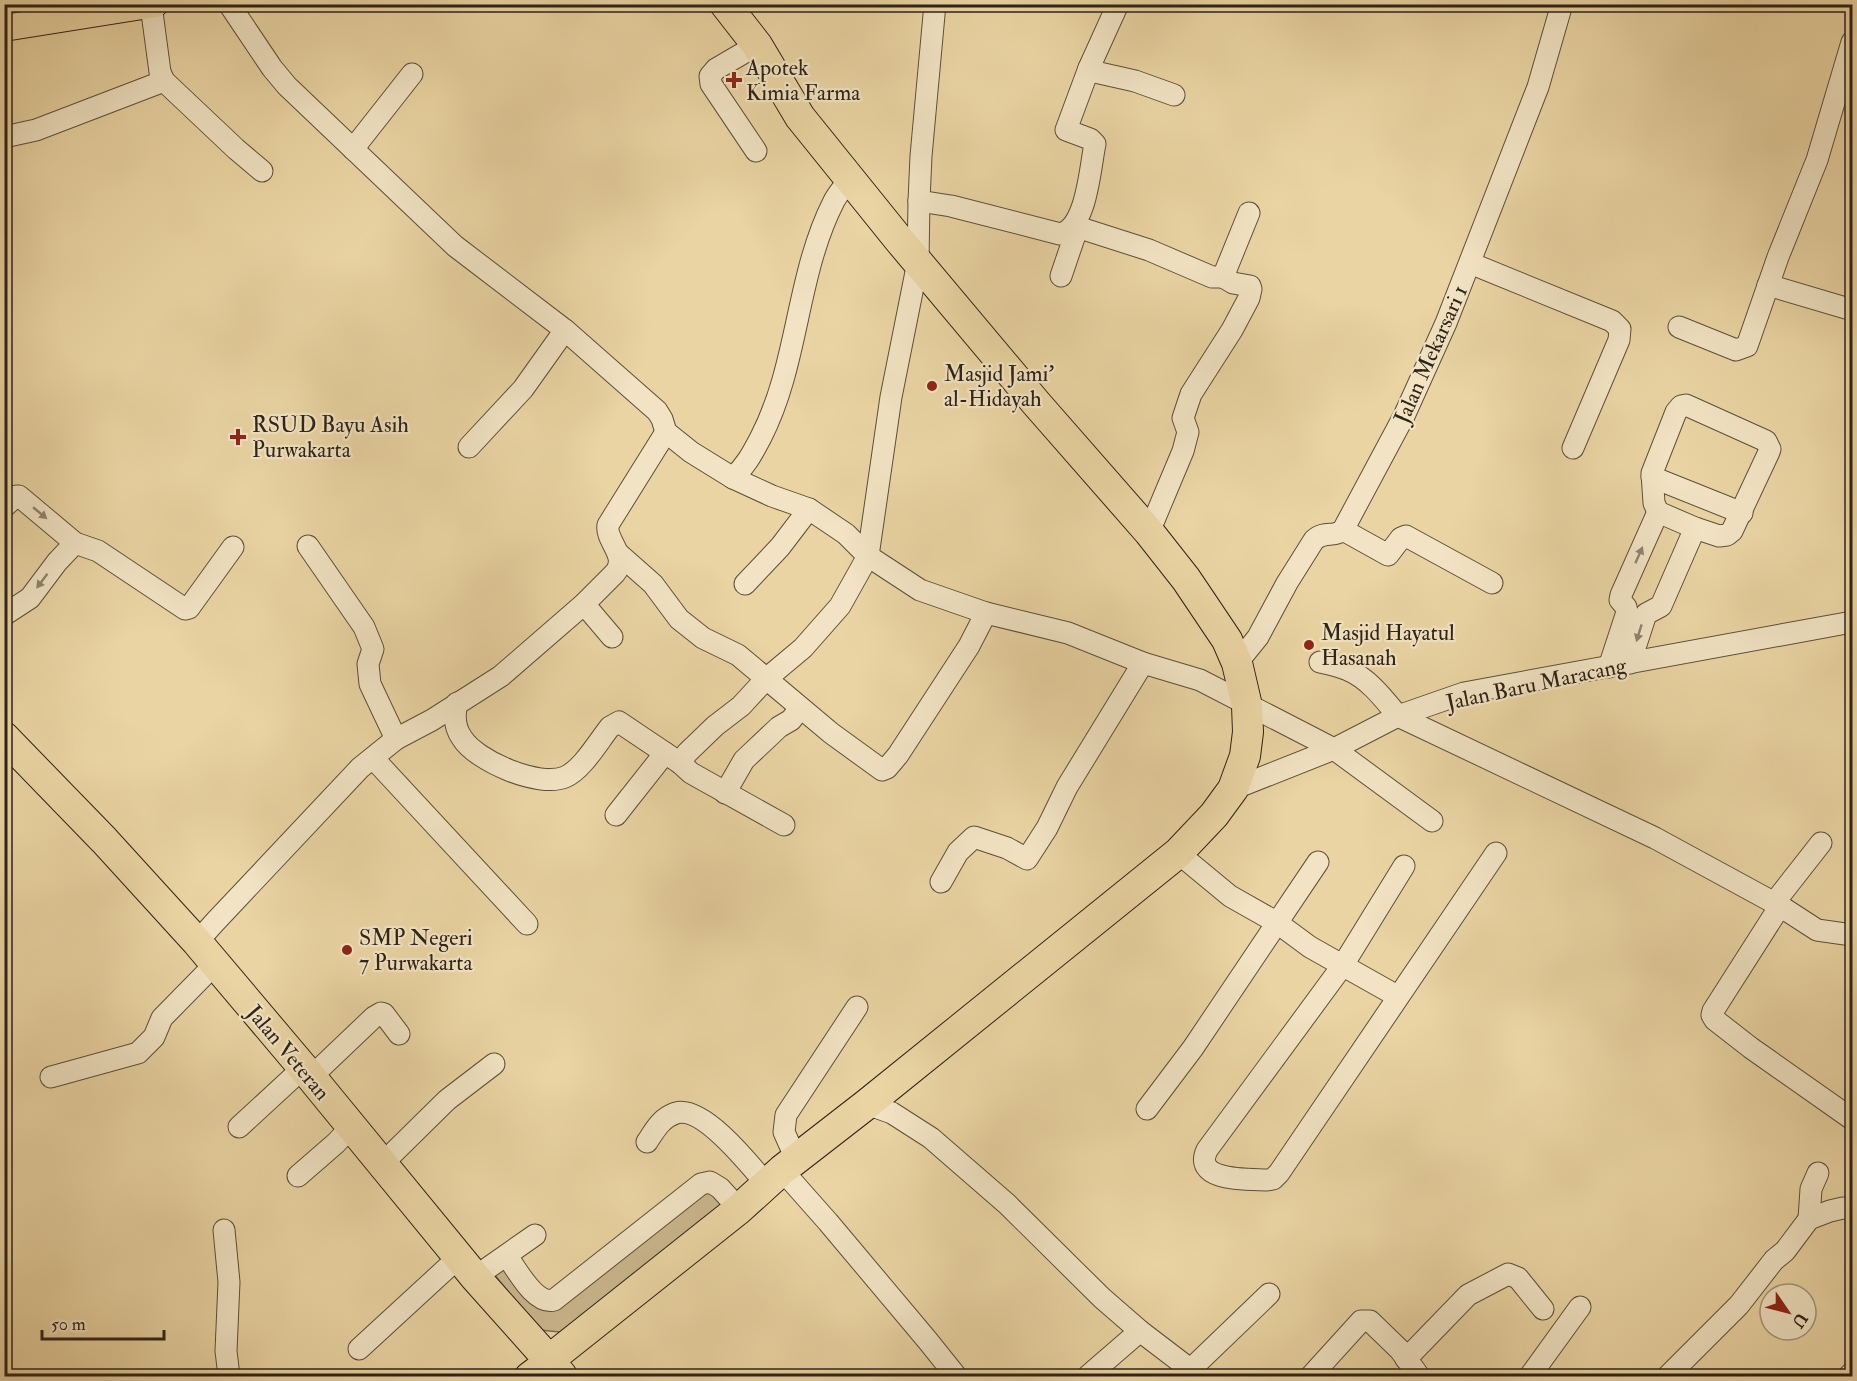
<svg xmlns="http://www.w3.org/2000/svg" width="1857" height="1381" viewBox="0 0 1857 1381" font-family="'IM FELL Double Pica',serif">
  <rect width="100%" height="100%" fill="#ead4a3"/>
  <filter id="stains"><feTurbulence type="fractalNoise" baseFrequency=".00333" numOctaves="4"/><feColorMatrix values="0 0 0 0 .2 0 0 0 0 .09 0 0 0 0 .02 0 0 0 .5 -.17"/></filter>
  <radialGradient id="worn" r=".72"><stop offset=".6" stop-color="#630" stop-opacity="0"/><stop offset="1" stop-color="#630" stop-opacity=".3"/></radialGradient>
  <path fill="#cab68b" stroke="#7c6c51" stroke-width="1.5" d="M707,1189l21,16 -168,127 -21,-2 -46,-57 14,-9 28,37z"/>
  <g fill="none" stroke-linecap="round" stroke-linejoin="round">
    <defs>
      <g id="minor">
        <path d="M229,4l43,64 15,18 168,160 110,84 92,81 5,8 4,13 25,20 42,26 39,18 37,13 37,25 22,22 52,34 66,23 82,20 75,30 57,17 134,69 98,72"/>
        <path d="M1118,4l-29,64 6,4 40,9 39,14"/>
        <path d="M151,5l9,67 4,9 72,68 26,22"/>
        <path d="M4,137l32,-7 128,-49"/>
        <path d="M353,149l59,-75"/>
        <path d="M756,151l-45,-67 -1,-8 6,-7 41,-24"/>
        <path d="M919,201l32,5 109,28c27,-6 30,-67 35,-90l-5,-5 -24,-9 23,-62"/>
        <path d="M1074,226l75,24 63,27h11"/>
        <path d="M1470,263l142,58 8,8 -1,11 -46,108"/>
        <path d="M1061,276l17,-50"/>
        <path d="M1768,285l81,24"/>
        <path d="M1679,327l57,23 11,-4 31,-89 39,-97 35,-118"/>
        <path d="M1686,405l80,36 4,8 -1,3 -37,79 -5,4 -8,1 -24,-8 -37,-16 -4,-9 -2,-30 24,-61 5,-6z"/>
        <path d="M469,447l54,-58 42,-59"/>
        <path d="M1652,477l90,36"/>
        <path d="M733,478c14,-14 19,-24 28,-41 38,-74 35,-162 73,-236 4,-8 11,-15 16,-22"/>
        <path d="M4,507l12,-11h3l56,47 23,8 87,58 4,-1 44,-61"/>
        <path d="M1343,530l45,25 13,-17 5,-2 86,47"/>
        <path d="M1149,532l34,-81 5,-19 -5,-14 8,-24 41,-64 17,-32 2,-9 -1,-3 -17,-3 -10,-6 26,-64"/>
        <path d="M308,546l56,81 9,22 -5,15 2,20 26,55"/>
        <path d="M619,554l34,30 26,35 24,19 35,17 93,78 51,37 5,-2 11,-13 71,-109 17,-33"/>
        <path d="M745,584l35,-37 29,-38"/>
        <path d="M584,604l28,33"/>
        <path d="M4,615l26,-17 27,-36 18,-19"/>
        <path d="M1320,662c9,2 19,4 28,8 20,8 36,29 50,46l257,122 125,68 37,24 35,5"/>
        <path d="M1237,663l21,-26 29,-54 27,-43c11,-10 20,-2 29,-10l61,-114 42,-93 92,-236 24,-83"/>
        <path d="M1630,663l16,-49 15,-8 34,-78"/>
        <path d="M1609,667l18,-55 -1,-5 -6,-7 1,-5 37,-83"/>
        <path d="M457,703c-3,12 -3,24 5,35 14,23 77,50 103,39 17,-7 33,-35 45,-50l9,-5 61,41 11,10 93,52"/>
        <path d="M373,758l154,166"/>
        <path d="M680,763l7,-10 28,-27 26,-20 25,-27 37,-31 37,-42 28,-50 23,-159 27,-135 1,-61 2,-45 14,-152"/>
        <path d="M1233,789l101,-40 64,-33 66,-23 388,-71"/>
        <path d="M725,793l19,-33 35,-33 12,-7 9,-12"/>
        <path d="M616,815l49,-62"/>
        <path d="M1178,853l52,43 46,26 34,25 87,49"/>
        <path d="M1404,866l-61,99 -136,185c-15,32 42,29 60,30l6,-1 6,-6 217,-320"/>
        <path d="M941,882l17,-30 16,-15 33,11 20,11 20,-31 20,-41 76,-124"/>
        <path d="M1774,903l47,-60"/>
        <path d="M1780,906l-67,105 -1,4 3,5 36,28 101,71"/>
        <path d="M197,942l18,-20 145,-154 36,-29 36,-19 69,-44 83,-72 31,-31c14,-17 -10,-32 -7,-48l58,-93"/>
        <path d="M51,1077l87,-24 16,-16 8,-19 54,-55"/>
        <path d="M311,1077l63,-60 7,-4 3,1 15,20"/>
        <path d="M867,1104l25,9 39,25 76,66 95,94 38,33 59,45"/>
        <path d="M1147,1109l46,-61 125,-186"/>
        <path d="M239,1127l64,-59"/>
        <path d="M647,1142c8,-12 14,-24 29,-29 27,-8 75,53 91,72"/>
        <path d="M796,1159l-12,-27 2,-17 71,-108"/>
        <path d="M382,1164l65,-64 47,-36"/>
        <path d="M782,1170l46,52 100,119 28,35"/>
        <path d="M298,1176l38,-33 15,-16"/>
        <path d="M1809,1219l2,-30 7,-16"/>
        <path d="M224,1230l5,52 -3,69 3,25"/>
        <path d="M507,1256c10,14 28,49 47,44l147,-116 9,-2 10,6 19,21"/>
        <path d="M475,1277l60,-42"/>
        <path d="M359,1349l100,-92"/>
        <path d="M1406,1359l62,-64 40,-21 10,4 25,31"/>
        <path d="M1191,1369l78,-75"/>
        <path d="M1088,1376l52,-45"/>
        <path d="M1311,1376l50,-55h9l30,29 19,26"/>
        <path d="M1530,1376l50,-69"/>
        <path d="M1668,1376l71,-71 35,-45 11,-9 24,-32 21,-8 13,-3 9,1"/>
        <path d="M1849,1376l3,-3"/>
      </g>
      <g id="major">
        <path d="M4,28l151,-24"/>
        <path d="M528,1376l21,-16"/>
      </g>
      <g id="highway">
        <path d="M4,737l100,103 93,102 114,135 164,200 74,83 13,16"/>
        <path d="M549,1360l190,-151 43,-39 85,-66 311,-251 36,-38 19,-26 12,-33 3,-24 -1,-26 -10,-43 -10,-23 -41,-61 -37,-47 -113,-129 -136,-162 -100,-124 -43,-72 -32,-41"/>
      </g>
    </defs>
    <use href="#minor" stroke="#5c4f3a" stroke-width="23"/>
    <use href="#major" stroke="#2d2317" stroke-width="28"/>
    <use href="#highway" stroke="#2d2317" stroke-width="32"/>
    <use href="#minor" stroke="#f1e3c3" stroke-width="21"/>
    <use href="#major" stroke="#ead4a3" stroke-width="26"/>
    <use href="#highway" stroke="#ead4a3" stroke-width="30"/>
  </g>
  <defs><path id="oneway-solid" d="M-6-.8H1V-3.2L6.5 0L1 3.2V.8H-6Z" transform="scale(1.5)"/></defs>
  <g fill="#8f836d">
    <use href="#oneway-solid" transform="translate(40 513) rotate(40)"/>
    <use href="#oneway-solid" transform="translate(1639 555) rotate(-66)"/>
    <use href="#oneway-solid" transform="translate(42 581) rotate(127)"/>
    <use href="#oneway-solid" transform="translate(1639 633) rotate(107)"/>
  </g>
  <g fill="#8f2418" stroke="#f1e3c3" stroke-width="2">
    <path d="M731 71h6v6h6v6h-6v6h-6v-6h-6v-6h6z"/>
    <circle cx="932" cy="386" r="6"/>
    <path d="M235 428h6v6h6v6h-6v6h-6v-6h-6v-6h6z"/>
    <circle cx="1309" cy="645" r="6"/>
    <circle cx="347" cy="950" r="6"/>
  </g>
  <g text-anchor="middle" stroke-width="4.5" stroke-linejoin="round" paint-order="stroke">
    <g font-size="22" fill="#2d2317" stroke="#f1e3c3" text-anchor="start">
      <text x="746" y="75">Apotek<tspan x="746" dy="25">Kimia Farma</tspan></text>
      <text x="944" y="381">Masjid Jami'<tspan x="944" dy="25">al-Hidayah</tspan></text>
      <text x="252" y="432">RSUD Bayu Asih<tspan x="252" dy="25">Purwakarta</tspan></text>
      <text x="1321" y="640">Masjid Hayatul<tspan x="1321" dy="25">Hasanah</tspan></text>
      <text x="359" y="945">SMP Negeri<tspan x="359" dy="25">7 Purwakarta</tspan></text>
    </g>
    <g font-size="22" fill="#2d2317" stroke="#f1e3c3">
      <text transform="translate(1430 354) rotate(-66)" y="8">Jalan Mekarsari 1</text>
      <text transform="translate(1536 683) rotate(-12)" y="8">Jalan Baru Maracang</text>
      <text transform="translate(289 1052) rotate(50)" y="8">Jalan Veteran</text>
    </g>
  </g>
  <rect width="1857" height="1381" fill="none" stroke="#ead4a3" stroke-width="24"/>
  <rect x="6" y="6" width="1845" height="1369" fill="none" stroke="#2d2317" stroke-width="3"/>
  <rect x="12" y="12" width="1833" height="1357" fill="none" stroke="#2d2317" stroke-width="1.5"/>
  <g transform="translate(1788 1312) rotate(125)"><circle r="28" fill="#f1e3c3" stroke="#a3967e" stroke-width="1.5"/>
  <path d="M0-4.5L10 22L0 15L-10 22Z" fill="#8f2418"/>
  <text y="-9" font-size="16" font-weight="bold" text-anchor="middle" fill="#2d2317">U</text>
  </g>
  <path d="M42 1330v9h122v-9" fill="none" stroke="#2d2317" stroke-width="3"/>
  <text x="51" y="1330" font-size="18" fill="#2d2317" stroke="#f1e3c3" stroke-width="4.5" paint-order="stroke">50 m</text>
  <rect width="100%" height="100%" filter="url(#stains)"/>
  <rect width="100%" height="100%" fill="url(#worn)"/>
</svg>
